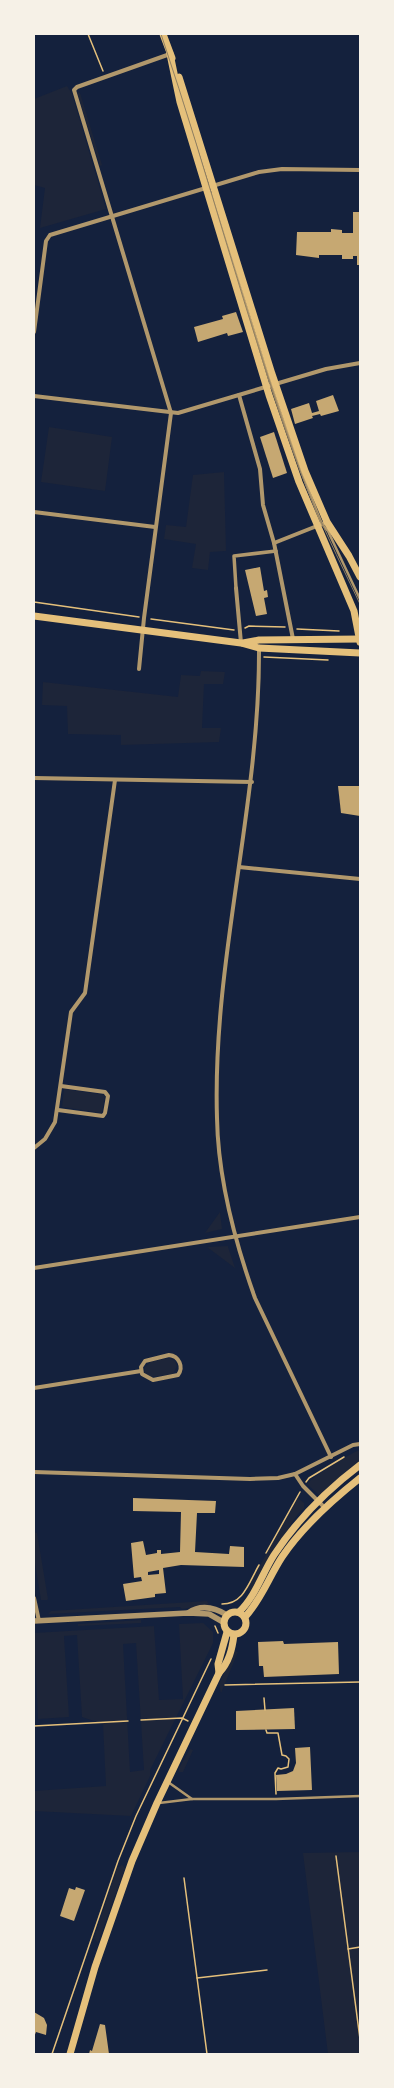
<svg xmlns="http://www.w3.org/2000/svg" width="394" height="2088" viewBox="0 0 394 2088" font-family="'Exo 2',sans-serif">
  <rect width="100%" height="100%" fill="#14213d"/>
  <g fill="#1d2539" fill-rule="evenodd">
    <path d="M67,86l5,8 34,115 -66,19 5,-40 -11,-3v-86z"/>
    <path d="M77,92l3,1 22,72 -2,1z"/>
    <path d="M49,427l63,10 -7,54 -64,-9z"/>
    <path d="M224,472l2,79 -16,1 -2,18 -16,-2 4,-24 -32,-5 2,-14 20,2 7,-52z"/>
    <path d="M201,671l24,1 -2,12h-19l-2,44h19l-2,14 -98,3v-10l-53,-1 -1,-28 -25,-1 1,-23 135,15 3,-22 19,1z"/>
    <path d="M64,1089l41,6 -3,18 -40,-6z"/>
    <path d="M220,1212l2,17 -17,4z"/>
    <path d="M228,1246v1l7,21 -28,-21z"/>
    <path d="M170,1358l5,3 2,5 -4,8 -22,3 -6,-4v-6l7,-6z"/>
    <path d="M360,1450v12l-41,33 -12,-11c2,-5 47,-33 53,-34z"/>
    <path d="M298,1498l6,5v5l-6,6 -9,13 2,2 -40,64 -3,-2 -1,-3z"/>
    <path d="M34,1532l3,1 11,66 -1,1h-6l-7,-43z"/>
    <path d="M207,1601l2,4 -27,4 -2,-2 -132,7 3,-3z"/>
    <path d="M141,1620v3l-63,3v-2z"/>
    <path d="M203,1623l10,9v11l-63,127v6l-19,40 -97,-5v-20l72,-5 -3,-62 -21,-7 -5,-82 -13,1 5,81 -31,2 -4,-86 120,-7 5,74 24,-1 -4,-75zM136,1643l8,127 -14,2 -7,-128z"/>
    <path d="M234,1651l4,1 -17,41 -2,-9z"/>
    <path d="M190,1749l3,1 -10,22h-4v-4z"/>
    <path d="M360,1852v202h-32l-25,-201z"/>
    <path d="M122,1865l3,3 -27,75 -4,-5 23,-70z"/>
  </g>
  <g fill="#c6a872" fill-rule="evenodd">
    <path d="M353,212h7v53h-3v-9h-4v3h-11v-4h-23v3l-23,-3 1,-23h34v-3l11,1v3h11z"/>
    <path d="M236,312l7,20 -15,4 -1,-3 -29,9 -4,-15 29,-8 -1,-3z"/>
    <path d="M333,395l6,16 -18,5 -1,-2 -8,2 1,2 -18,6 -4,-15 18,-6 3,10 7,-2 -3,-10z"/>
    <path d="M274,432l13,41 -14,5 -13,-41z"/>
    <path d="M260,567l4,24 3,-1 1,7 -4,1 3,16 -11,2 -11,-46z"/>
    <path d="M338,786h22v30l-19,-3z"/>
    <path d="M133,1498l83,3 -1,12h-18l-2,39 34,2 1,-8 14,1v20l-63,-2 -18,3 3,25 -11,1v3l-29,4 -3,-17 19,-3 -1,-4 -7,1 -3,-35 12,-2 3,14 11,-2v-3h4v4l19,-2 1,-40 -48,-1zM159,1570v4l-11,1v-3z"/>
    <path d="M283,1641l1,3 54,-2 1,32 -75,3 -1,-11h-4l-1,-24z"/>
    <path d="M294,1708l1,21 -59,1v-19z"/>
    <path d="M310,1747l2,43 -35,1 -1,-16 10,-1 7,-3 3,-8 -1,-15z"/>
    <path d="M76,1887l9,3 -11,31 -14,-5 9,-28 6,2z"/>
    <path d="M34,2012l10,6 3,7 -1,10 -10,-3 -2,5z"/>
    <path d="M100,2024l5,1 4,29h-20l1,-4 2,1z"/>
  </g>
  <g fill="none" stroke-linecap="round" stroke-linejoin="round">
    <g stroke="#e5c07b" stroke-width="1.5">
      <path d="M88,34l15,37"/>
      <path d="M34,602l105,15"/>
      <path d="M151,619l83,11"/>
      <path d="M245,628l4,-2 36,1"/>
      <path d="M297,629l42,2"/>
      <path d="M264,657l64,3"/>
      <path d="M306,1482l3,-4 35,-21"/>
      <path d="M266,1553l34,-61"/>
      <path d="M222,1604c22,0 27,-22 37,-39"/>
      <path d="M215,1626l3,7"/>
      <path d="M225,1685l135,-3"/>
      <path d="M264,1698l1,12"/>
      <path d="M141,1720l41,-2 6,3"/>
      <path d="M34,1726l94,-5"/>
      <path d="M266,1730l1,3h11l4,22 4,1 3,3 -1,8 -7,2 -3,-1 -3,5 1,21"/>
      <path d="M336,1856l24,183"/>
      <path d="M184,1878l23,176"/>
      <path d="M348,1949l12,-2"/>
      <path d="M197,1978l70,-8"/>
      <path d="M52,2054l66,-193 18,-45 75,-157"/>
    </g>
    <g stroke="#b1986c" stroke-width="2.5">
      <path d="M212,194c34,111 66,223 110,330l5,6"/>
      <path d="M327,529l33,70"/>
      <path d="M168,1782l24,17"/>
      <path d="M159,1803l33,-4h84l84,-3"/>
    </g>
    <path stroke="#b1986c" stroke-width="3.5" d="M236,588l-2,-32 42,-5"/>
    <g stroke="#b1986c" stroke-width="4">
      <path d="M34,332l12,-91 4,-6 209,-63 23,-3 78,1"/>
      <path d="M239,395l21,74 3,36 11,38 19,96"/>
      <path d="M34,396l144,17 148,-44 34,-6"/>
      <path d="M34,512l121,15"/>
      <path d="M274,543l53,-21"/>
      <path d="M236,588l5,55"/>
      <path d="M259,648c1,158 -47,312 -42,470 1,60 18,124 38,180l76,159"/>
      <path d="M139,669l5,-51 27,-205 -97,-323 3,-3 93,-33"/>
      <path d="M34,778l218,4"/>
      <path d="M239,867l121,12"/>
      <path d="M58,1110l45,6 2,-3 3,-17 -3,-4 -44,-6"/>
      <path d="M34,1148l11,-9 10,-17 16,-110 14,-19 30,-213"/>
      <path d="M34,1268l326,-51"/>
      <path d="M169,1355c10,1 15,12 9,20l-25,5 -11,-6 -1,-7 4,-6z"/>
      <path d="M34,1388l107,-17"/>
      <path d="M34,1472l216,7 28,-1 17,-4 58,-29 7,-1"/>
      <path d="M295,1474l8,12 22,22"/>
      <path d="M34,1598l5,23"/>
    </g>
    <g stroke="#b1986c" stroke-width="5.5">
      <path d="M188,1613c13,-9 26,-6 39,2"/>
      <path d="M34,1621l154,-8 21,1 14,8"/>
    </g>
    <g stroke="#e5c07b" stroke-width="7">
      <path d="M163,34l9,24"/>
      <path d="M170,54l10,48 89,293 30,87 55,129 6,31"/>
      <path d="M179,77l93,297 33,97 22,51 22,34 11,21"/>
      <circle cx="235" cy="1623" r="11"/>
      <path d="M239,1612c16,-15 23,-38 35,-57 23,-35 53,-65 86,-90"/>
      <path d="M245,1617c16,-17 24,-40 37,-60 21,-31 49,-56 78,-79"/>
      <path d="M219,1673l-1,-9 9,-32"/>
      <path d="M70,2054l25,-87 37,-106 25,-58 62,-130c10,-11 13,-23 15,-38"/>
    </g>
    <g stroke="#e5c07b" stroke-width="7">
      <path d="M34,616l207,27 18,5 101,5"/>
      <path d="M243,643l16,-3 101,-1"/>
    </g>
    <path stroke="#918062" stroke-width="1" d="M161,34c49,145 87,293 139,437 17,45 39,89 60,133"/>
  </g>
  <rect width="394" height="2088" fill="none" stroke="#f6f1e7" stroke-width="70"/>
</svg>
